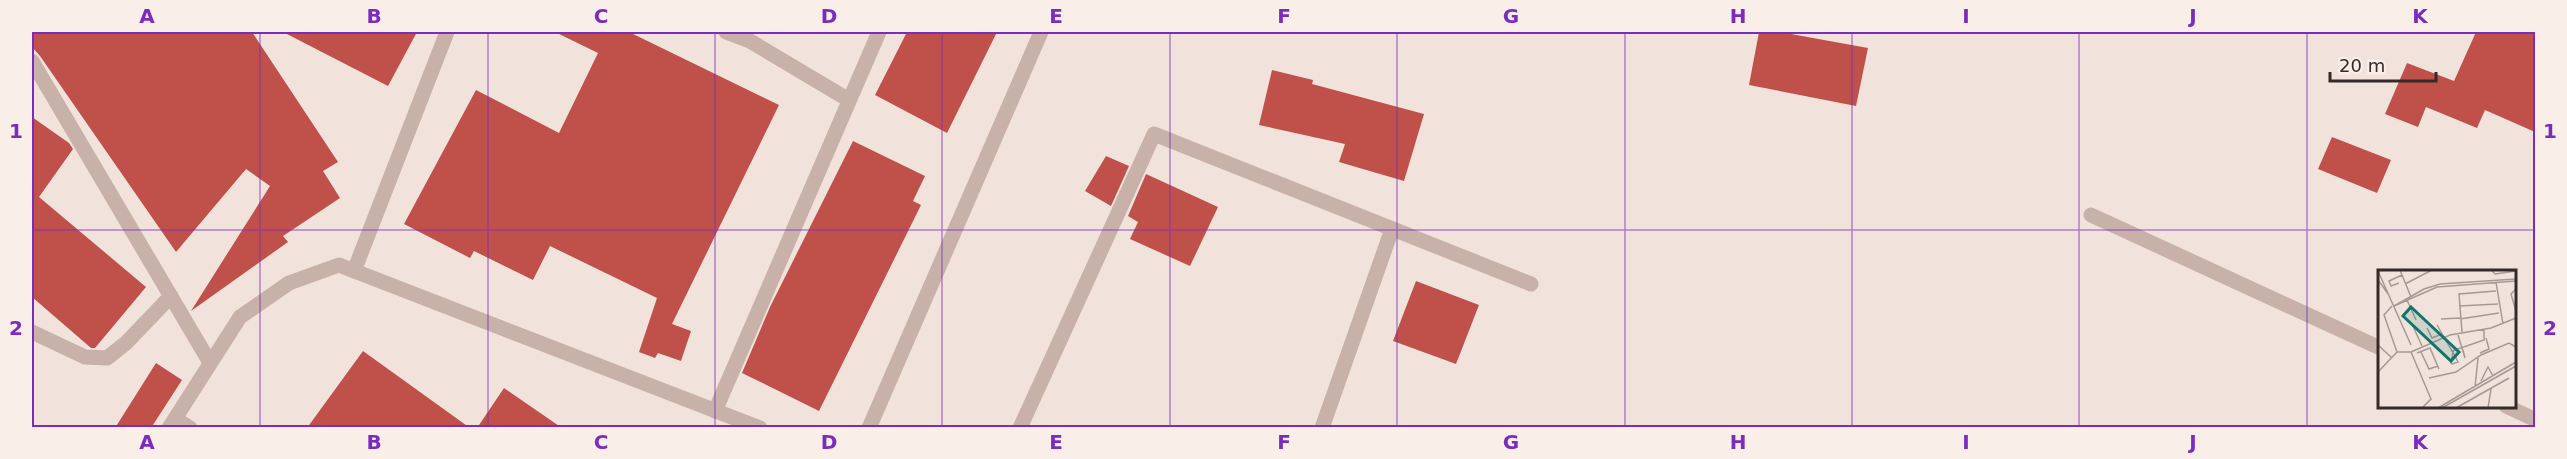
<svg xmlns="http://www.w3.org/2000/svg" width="2567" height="459" viewBox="0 0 2567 459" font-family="'DejaVu Sans',sans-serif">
  <rect width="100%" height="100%" fill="#f1e3dc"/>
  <g fill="#c0514a">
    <path d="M32,32h220l86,130 -15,9 17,27 -57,38 5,6 -97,69 79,-125 -24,-17 -70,83 -136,-196 -8,-9z"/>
    <path d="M283,32h134l-29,54z"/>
    <path d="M555,32h74l150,73 -107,219 19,7 -10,30 -23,-8 -3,5 -16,-6 18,-54 -107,-52 -17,34 -59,-29 -4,7 -66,-34 72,-134 83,43 39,-80z"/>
    <path d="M907,32h90l-50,101 -72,-38z"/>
    <path d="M1759,32h21l88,16 -12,58 -107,-21z"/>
    <path d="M2476,32h59v100l-50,-22 -8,18 -51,-21 -8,20 -33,-13 22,-51 47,18z"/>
    <path d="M1272,70l41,10 -1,4 112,30 -20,67 -65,-19 6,-18 -86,-19z"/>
    <path d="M32,117l37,26 4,6 -34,48 107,90 -51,61h-4l-59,-51z"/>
    <path d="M2332,137l59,23 -14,33 -59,-24z"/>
    <path d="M853,141l72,35 -12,25 8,4 -102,206 -77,-38 28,-66z"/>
    <path d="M1106,156l23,10 -18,40 -26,-15z"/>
    <path d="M1146,174l72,33 -28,59 -60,-27 8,-17 -10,-6z"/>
    <path d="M1416,281l63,24 -23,59 -63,-23z"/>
    <path d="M363,351l107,77h-163z"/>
    <path d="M156,363l26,17 -31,48h-36z"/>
    <path d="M504,388l58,40h-85z"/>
  </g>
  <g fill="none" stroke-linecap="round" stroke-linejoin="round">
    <g stroke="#c8b1a8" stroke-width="15">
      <path d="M726,32l24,9 99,59"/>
      <path d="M32,61l177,300"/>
      <path d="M354,271l93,-239"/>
      <path d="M32,332l53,25 22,1 19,-15 45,-47"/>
      <path d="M715,411l164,-379"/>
      <path d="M176,419l14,9"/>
    </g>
    <g stroke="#c8b1a8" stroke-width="15">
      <path d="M2091,215l289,133"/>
      <path d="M2506,406l30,14"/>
      <path d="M169,428l71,-111 49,-34 50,-18 421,163"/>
      <path d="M869,428l172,-396"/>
      <path d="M1020,428l134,-294 377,150"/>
      <path d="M1322,428l70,-199"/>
    </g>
  </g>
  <path fill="none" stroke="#7b2cbf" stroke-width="1.5" stroke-opacity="0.55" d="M260,32v396M488,32v396M715,32v396M942,32v396M1170,32v396M1397,32v396M1625,32v396M1852,32v396M2079,32v396M2307,32v396M32,230h2504"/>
  <g transform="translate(2378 270)">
    <rect width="138" height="138" fill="#f1e3dc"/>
    <path fill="none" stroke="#a69994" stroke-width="1.5" d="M22,0l11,27M113,0l4,4 21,-3M0,1l33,74M138,9l-76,5 -16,5 -30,17 43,-19 79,-6M0,10l11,15M118,12l7,42M21,13l-8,3 -2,-5 13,-6M27,14l27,-14M138,19l-5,5 5,17M29,30l9,20M14,36l-8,9 13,37M81,36l39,-2M63,49l19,-1M82,49l39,-6M34,54l10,22M59,55l15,26 32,-11v-11M49,58l5,10 10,-4M84,62l-3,-38 37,-3M80,65l7,23 -2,-8M0,75l14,13M33,82l20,47 -9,9M43,82l8,17 9,-3M75,82l5,10 -6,2 -1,-1 2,-11 1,-2M39,83l13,-5 9,21M102,83l9,-4 -3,-11M0,102l19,-20h14l39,-17 41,-7 25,-10M51,108l27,-6 25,-17 28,-12 7,4M103,111l7,-14 5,9M97,117l3,-29M60,138l78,-46M64,138l74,-42M78,138l53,-30M110,138l3,-19"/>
    <path fill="#0f766e" fill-opacity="0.15" stroke="#0f766e" stroke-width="3" d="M33,37l48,45 -8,9 -48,-45z"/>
    <rect width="138" height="138" fill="none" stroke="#352a28" stroke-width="3"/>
  </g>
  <rect width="2567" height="459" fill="none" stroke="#f9eee8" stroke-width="66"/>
  <path d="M2330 72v9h106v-9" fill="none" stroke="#352a28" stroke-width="3"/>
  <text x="2339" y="72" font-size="18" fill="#352a28" stroke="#f9eee8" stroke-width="4.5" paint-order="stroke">20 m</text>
  <rect x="33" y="33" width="2501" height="393" fill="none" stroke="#7b2cbf" stroke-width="2"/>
  <g font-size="20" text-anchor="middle" font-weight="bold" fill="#7b2cbf">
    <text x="147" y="23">A</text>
    <text x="374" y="23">B</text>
    <text x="601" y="23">C</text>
    <text x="829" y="23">D</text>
    <text x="1056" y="23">E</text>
    <text x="1284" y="23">F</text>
    <text x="1511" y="23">G</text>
    <text x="1738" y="23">H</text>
    <text x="1966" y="23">I</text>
    <text x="2193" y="23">J</text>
    <text x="2420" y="23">K</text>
    <text x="16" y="138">1</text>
    <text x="2550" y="138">1</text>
    <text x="16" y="335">2</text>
    <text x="2550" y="335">2</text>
    <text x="147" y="449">A</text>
    <text x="374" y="449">B</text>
    <text x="601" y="449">C</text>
    <text x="829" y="449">D</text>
    <text x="1056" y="449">E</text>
    <text x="1284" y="449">F</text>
    <text x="1511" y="449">G</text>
    <text x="1738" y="449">H</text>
    <text x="1966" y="449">I</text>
    <text x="2193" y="449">J</text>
    <text x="2420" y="449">K</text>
  </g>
</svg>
